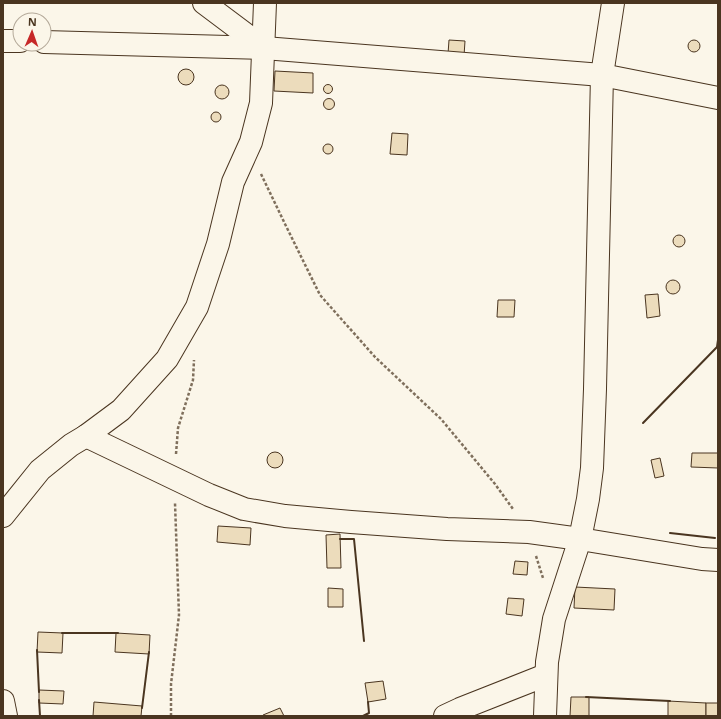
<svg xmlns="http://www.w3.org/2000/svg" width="721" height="719" viewBox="0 0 721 719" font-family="'Noto Sans',sans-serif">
  <rect width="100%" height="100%" fill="#fbf6e9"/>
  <g fill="#ecdcbc" stroke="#4a3520">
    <circle cx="694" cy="46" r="6"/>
    <path d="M449,40l16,1 -1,15 -16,-2z"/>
    <circle cx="186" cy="77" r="8"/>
    <path d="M275,71l38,2v20l-39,-2z"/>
    <circle cx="328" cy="89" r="4.5"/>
    <circle cx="222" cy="92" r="7"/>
    <circle cx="329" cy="104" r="5.5"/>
    <circle cx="216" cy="117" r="5"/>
    <path d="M392,133l16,1 -1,21 -17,-1z"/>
    <circle cx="328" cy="149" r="5"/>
    <circle cx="679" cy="241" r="6"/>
    <circle cx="673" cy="287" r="7"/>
    <path d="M658,294l2,22 -13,2 -2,-23z"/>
    <path d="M498,300h17l-1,17h-17z"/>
    <circle cx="275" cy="460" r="8"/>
    <path d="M692,453h26v15l-27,-1z"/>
    <path d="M660,458l4,18 -9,2 -4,-18z"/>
    <path d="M218,526l33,2 -1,17 -33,-3z"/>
    <path d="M340,534l1,34h-14l-1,-33z"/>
    <path d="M515,561l13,1 -1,13 -14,-1z"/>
    <path d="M575,587l40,2 -1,21 -40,-2z"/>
    <path d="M328,588l15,1v18h-15z"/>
    <path d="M508,598l16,1 -2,17 -16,-2z"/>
    <path d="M38,632l25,1 -1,20 -25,-1z"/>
    <path d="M116,633l34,2 -1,19 -34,-2z"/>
    <path d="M383,681l3,18 -18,3 -3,-19z"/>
    <path d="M39,690l25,1 -1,13 -24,-1z"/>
    <path d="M571,697h18v19h-19z"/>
    <path d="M668,701l38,2v13h-38z"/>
    <path d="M94,702l48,4 -1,10h-48z"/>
    <rect x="706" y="703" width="12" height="13"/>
    <path d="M280,708l4,8h-20l-1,-1z"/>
  </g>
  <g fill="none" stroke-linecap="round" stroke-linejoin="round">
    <defs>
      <g id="minor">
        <path d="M204,3l60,45"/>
        <path d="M3,41h17"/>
        <path d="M44,42l220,6 338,27 116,23"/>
        <path d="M86,436l123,59 35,14 41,7 66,6 96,7 82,3 51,7 122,20 16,1"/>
        <path d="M3,516l37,-46 31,-25 15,-9 35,-26 46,-51 30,-52 21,-63 15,-62 18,-40 10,-39 4,-100"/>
        <path d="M445,716l15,-7 86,-34"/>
        <path d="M545,716l2,-54 7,-43 26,-80 8,-40 4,-31 3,-79 7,-314 11,-72"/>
      </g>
      <path id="major" d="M3,701l3,15"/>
    </defs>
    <use href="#minor" stroke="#4a3520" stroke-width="24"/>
    <use href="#major" stroke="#4a3520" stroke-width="24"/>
    <g stroke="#7f6f5c" stroke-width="2.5" stroke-dasharray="3 2" stroke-linecap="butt">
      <path d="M261,174l24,50 35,71 55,62 66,62 54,65 18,25"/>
      <path d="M176,454l2,-26 15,-48 1,-20"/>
      <path d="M536,556l7,22"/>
      <path d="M171,716v-32l8,-69 -4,-112"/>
    </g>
    <use href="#minor" stroke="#fbf6e9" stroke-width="22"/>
    <use href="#major" stroke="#fbf6e9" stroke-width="22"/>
    <g stroke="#4a3520" stroke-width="2">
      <path d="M643,423l74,-76 1,-7"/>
      <path d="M670,533l45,5"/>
      <path d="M340,539h14l10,102"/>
      <path d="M62,633h56"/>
      <path d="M37,650l2,42"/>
      <path d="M586,697l84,4"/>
      <path d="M39,700l1,16"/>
      <path d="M142,708l7,-56"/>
      <path d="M363,716l6,-3 -1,-11"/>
    </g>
  </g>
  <rect width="721" height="719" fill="none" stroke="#4a3520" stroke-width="8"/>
  <g transform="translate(32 32) rotate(2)"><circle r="19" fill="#fbf6e9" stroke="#b4a999"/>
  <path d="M0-3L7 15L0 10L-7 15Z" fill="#c62828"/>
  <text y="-6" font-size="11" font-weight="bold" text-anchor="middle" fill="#4a3520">N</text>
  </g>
</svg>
